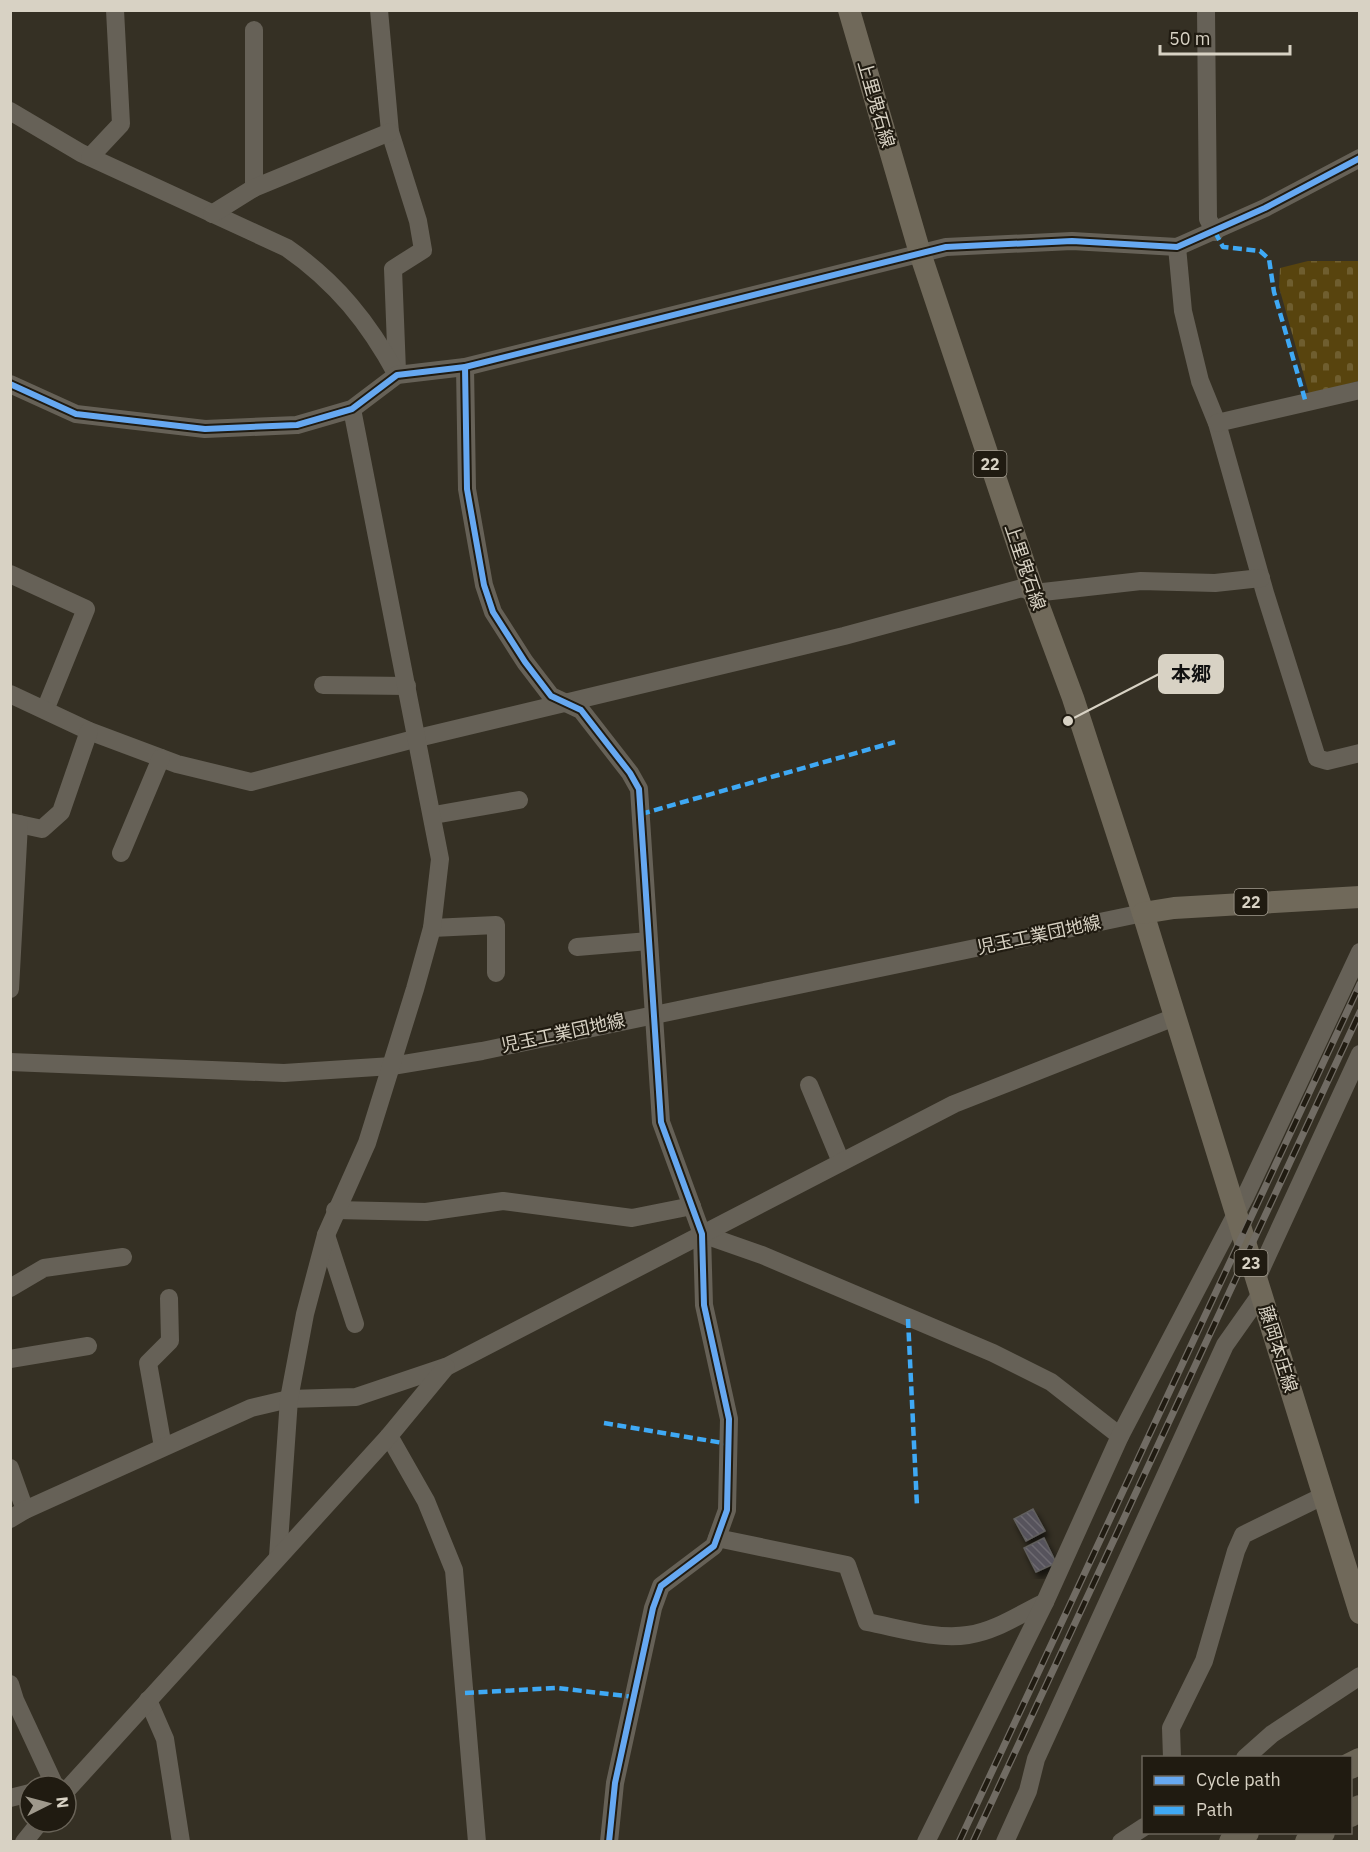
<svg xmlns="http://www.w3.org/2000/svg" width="1370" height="1852" viewBox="0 0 1370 1852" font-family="'IBM Plex Sans','Noto Sans JP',sans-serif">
  <defs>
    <pattern id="cemetery-stones" width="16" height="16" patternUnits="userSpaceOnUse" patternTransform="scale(1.5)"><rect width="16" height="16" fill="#58440e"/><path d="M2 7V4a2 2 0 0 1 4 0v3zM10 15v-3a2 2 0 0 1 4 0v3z" fill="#6f5e2f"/></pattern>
    <pattern id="building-back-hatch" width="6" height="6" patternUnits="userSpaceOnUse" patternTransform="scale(1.5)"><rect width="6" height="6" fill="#56535b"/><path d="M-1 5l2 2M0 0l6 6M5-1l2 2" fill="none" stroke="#6e6b71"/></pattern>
    <filter id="shadow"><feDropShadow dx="3.5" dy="6" stdDeviation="3" flood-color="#0009"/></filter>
  </defs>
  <rect width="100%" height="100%" fill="#353024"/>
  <path fill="url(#cemetery-stones)" d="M1308,261h51v120l-50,13 -30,-107 1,-19z"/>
  <g fill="url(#building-back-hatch)" stroke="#615f5e" stroke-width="1.5" filter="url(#shadow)">
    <path d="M1033,1509l12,22 -19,10 -12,-22z"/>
    <path d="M1044,1538l12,25 -20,9 -12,-24z"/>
  </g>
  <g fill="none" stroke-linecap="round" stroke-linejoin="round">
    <g stroke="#666157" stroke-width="18">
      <path d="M379,10l11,122 28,89 5,29 -30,19 4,102"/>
      <path d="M1206,10l2,209 7,13"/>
      <path d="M254,30v158"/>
      <path d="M10,111l71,42 206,95c49,34 82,75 110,127"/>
      <path d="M90,157l31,-33 -6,-114"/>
      <path d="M212,214l42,-26 136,-56"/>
      <path d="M1177,247l6,64 17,70 17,42 48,170 52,165 10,3 33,-8"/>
      <path d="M465,367l2,122 17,96 9,27 32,50 26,34 30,14 49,63 9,16 22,333 41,112 2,71 25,114 -2,91 -13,36 -53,40 -8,22 -38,175 -6,59"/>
      <path d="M10,384l66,30 129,15 92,-4 55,-16 45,-34 68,-8 481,-120 126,-6 105,6 88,-39 95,-50"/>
      <path d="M1217,423l143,-33"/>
      <path d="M10,574l76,35 -41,101"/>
      <path d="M323,685l84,1"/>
      <path d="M10,694l79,37 88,33 74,18 167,-44 426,-102 178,-48 12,5 107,-12 74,2 46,-5"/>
      <path d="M434,815l85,-15"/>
      <path d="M10,822l32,7 19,-17 28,-81"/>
      <path d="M121,853l40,-95"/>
      <path d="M432,928l64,-3v48"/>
      <path d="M577,947l72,-6"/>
      <path d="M10,989l9,-165"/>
      <path d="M10,1062l274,11 108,-7 90,-15 661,-138"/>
      <path d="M809,1085l32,77"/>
      <path d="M335,1210l91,2 77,-11 129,17 60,-12"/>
      <path d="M702,1234l60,21 231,98 58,29 69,54"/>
      <path d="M326,1235l29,89"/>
      <path d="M1256,1280l104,-226"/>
      <path d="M10,1288l34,-20 79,-11"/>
      <path d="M10,1359l78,-13"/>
      <path d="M389,1436l37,65 28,69 23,272"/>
      <path d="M163,1447l-15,-84 22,-22 -1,-43"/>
      <path d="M10,1468l15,42"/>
      <path d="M10,1519l15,-9 226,-102 38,-9 67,-2 92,-31 506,-262 221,-87"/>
      <path d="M717,1538l130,27 20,57c32,6 69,18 101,13 28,-4 52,-21 77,-33"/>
      <path d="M278,1557l11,-158 16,-85 21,-79 41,-92 48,-154 17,-61 8,-69 -88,-450"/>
      <path d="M10,1684l5,16 40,86"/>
      <path d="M148,1700l17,39 16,103"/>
      <path d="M1172,1758l-1,-30 33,-67 32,-110 7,-16 80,-39"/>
      <path d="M1245,1758l27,-24 88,-58"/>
      <path d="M66,1791l323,-355 57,-69"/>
      <path d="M10,1798l20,-5"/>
      <path d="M24,1842l16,-20"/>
      <path d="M926,1842l119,-240 75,-166 126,-241 114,-243"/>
      <path d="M1005,1842l23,-51 8,-32 189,-414 36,-51"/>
      <path d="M1121,1842l23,-15"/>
    </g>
    <g stroke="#70695a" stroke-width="22">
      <path d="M849,10l71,243 114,340 39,105 70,215 217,700"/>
      <path d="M1143,913l31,-5 186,-11"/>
    </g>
    <g stroke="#6c6657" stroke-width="26">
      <path d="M1350,1766l10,-5"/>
      <path d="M1350,1814l10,-6"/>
      <path d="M1232,1842l14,-10"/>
      <path d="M1308,1842l14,-10"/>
    </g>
    <defs>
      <g id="rail">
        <path d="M959,1842l401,-858"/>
        <path d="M973,1842l387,-830"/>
      </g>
    </defs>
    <use href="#rail" stroke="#716c64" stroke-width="7"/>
    <use href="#rail" stroke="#201b11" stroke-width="4.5" stroke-dasharray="14" stroke-linecap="butt"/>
    <g stroke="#3fa9f5" stroke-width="4.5" stroke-dasharray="9 4.5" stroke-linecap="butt">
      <path d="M1215,232l8,15 37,4 9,8 5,33 32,111"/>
      <path d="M641,814l254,-72"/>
      <path d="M908,1319l9,187"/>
      <path d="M604,1423l125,21"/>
      <path d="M465,1693l92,-5 77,9"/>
    </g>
    <defs>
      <g id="cycleway">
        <path d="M465,367l2,122 17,96 9,27 32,50 26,34 30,14 49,63 9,16 22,333 41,112 2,71 25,114 -2,91 -13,36 -53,40 -8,22 -38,175 -6,59"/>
        <path d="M10,384l66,30 129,15 92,-4 55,-16 45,-34 68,-8 481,-120 126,-6 105,6 88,-39 95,-50"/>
      </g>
    </defs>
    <use href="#cycleway" stroke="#201b11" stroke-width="10"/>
    <use href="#cycleway" stroke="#66a8f1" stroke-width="6"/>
  </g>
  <g text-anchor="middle" stroke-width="4.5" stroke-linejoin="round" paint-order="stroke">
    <g fill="#201b11" stroke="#a19b8e" stroke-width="1.5">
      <rect x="973.5" y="451" width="33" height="26" rx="4.5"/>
      <rect x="1234.5" y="889" width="33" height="26" rx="4.5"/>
      <rect x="1234.5" y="1250" width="33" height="26" rx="4.5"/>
    </g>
    <g font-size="16" font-weight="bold" fill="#d8d2c4">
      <text x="990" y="470">22</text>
      <text x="1251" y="908">22</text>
      <text x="1251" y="1269">23</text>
    </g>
    <g font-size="18" fill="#d8d2c4" stroke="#201b11">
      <text transform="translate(876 104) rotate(74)" y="6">上里鬼石線</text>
      <text transform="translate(1025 567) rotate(71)" y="6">上里鬼石線</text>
      <text transform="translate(1039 935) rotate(-12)" y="6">児玉工業団地線</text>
      <text transform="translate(563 1033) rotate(-12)" y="6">児玉工業団地線</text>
      <text transform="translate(1278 1349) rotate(73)" y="6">藤岡本庄線</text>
    </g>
  </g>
  <path fill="none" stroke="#d8d2c4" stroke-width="2" d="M1068 721L1159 674"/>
  <circle fill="#d8d2c4" stroke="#201b11" stroke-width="2" cx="1068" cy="721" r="6"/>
  <rect fill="#d8d2c4" stroke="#d8d2c4" stroke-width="2" x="1159" y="655" width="64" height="38" rx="6"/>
  <g font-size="20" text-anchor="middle" font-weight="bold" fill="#111">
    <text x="1191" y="681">本郷</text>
  </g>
  <rect width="1370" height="1852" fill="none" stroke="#d8d2c4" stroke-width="24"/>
  <rect x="1142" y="1756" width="210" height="78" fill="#201b11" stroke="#6a6459" stroke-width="1.5"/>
  <rect x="1154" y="1776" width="30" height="9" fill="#66a8f1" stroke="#6a6459" stroke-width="1.5"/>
  <text x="1196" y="1786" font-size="18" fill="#d8d2c4">Cycle path</text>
  <rect x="1154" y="1806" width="30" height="9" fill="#3fa9f5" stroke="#6a6459" stroke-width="1.5"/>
  <text x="1196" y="1816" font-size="18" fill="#d8d2c4">Path</text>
  <g transform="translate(48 1804) rotate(84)"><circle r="28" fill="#201b11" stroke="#6a6459" stroke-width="1.5"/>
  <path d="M0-4.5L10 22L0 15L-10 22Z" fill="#9f998c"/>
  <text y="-9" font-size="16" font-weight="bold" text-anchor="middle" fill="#d8d2c4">N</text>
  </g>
  <path d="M1160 45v9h130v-9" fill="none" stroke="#d8d2c4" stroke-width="3"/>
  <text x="1169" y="45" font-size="18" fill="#d8d2c4" stroke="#201b11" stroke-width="4.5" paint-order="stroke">50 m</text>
</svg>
